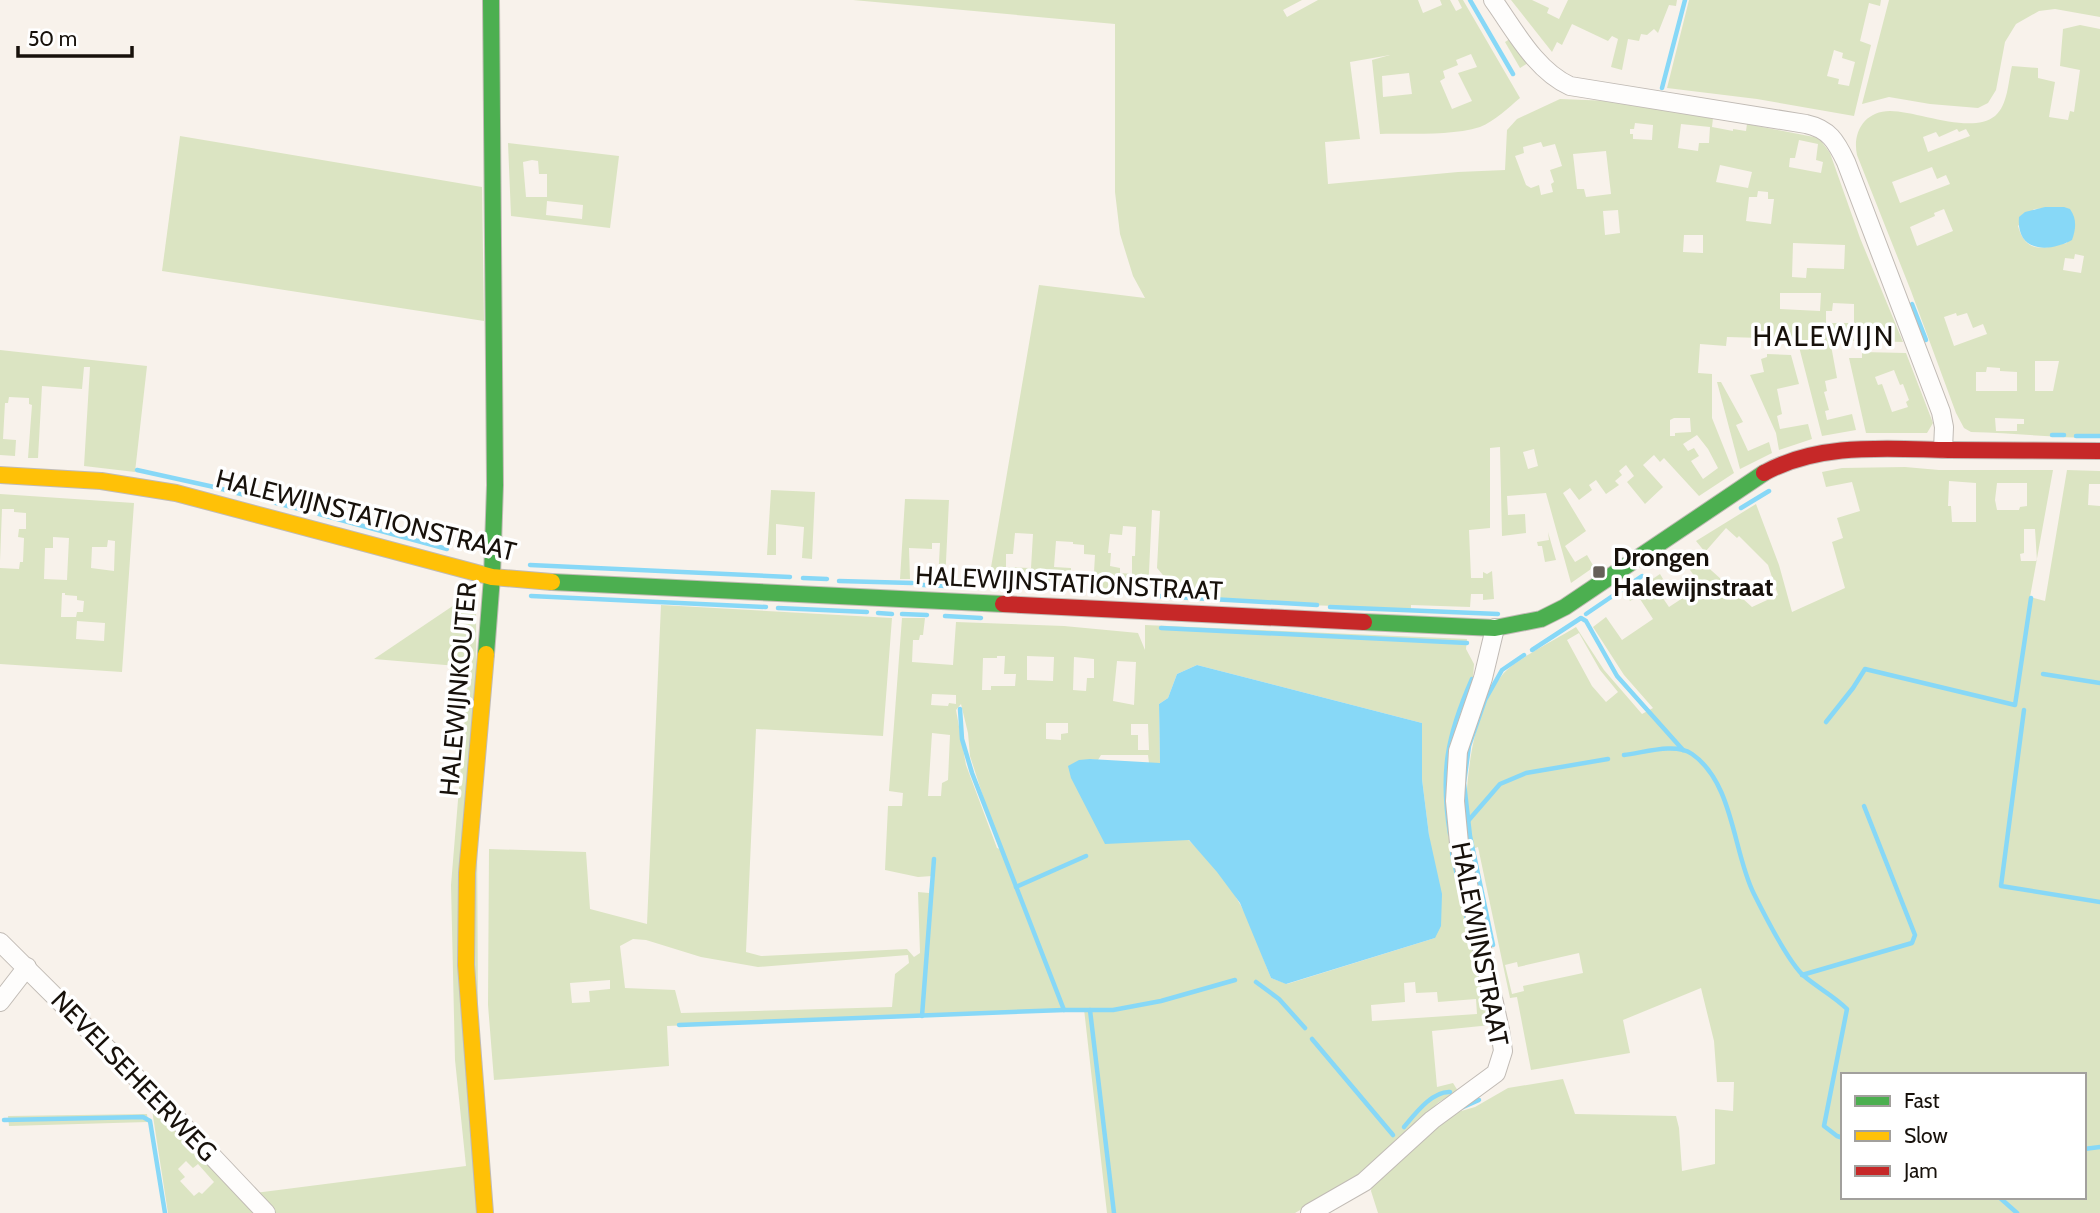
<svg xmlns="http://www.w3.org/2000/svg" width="2100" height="1213" viewBox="0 0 2100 1213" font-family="Cabin,sans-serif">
  <rect width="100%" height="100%" fill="#f8f2eb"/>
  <g fill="#dbe4c2" fill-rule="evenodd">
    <path d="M853,0h449l-19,10 4,7 31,-17h100l5,13 19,-8 -2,-5h10l6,11 6,-3 -4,-8h5l57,98c-12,10 -25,23 -40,29 -28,9 -70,6 -100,7l-8,-74 18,-5 -40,7 10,77 -35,3 3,42 130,-12 47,-2 2,-40 10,-11 43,-20 51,2 102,17 -1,9 21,4v-2l13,2 1,-7 72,14 11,15 30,85 43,104 -73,-2 7,38 -12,3 2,10 -3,1 5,18 -4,1 2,9 25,-6 4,16 -34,6 -25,-97 -70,-2 -1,9 -26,-2 -2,29 14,1v44l22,55 -35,23 -35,-38 -4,4 -6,-7 -11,10 20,22 -18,17 -18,-22 7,-6 -8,-11 -7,6 3,4 -7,6 4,4 -13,9 -10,-14 -7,5 3,5 -13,10 -9,-12 -7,5 23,38 -21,15 10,16 12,-7 7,12 -23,16 -25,-90 -39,3 1,19 17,-1 1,19 -24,3 -2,-89 -10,1v80l-21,2 2,48h12v-6l4,2 5,-3 2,28 -11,1v-6h-12l-1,13 -59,-2v4l-227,-9 -27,-32 3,-57 -8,-1 -4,82 -55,-2 2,-35 -11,-1v-9l-11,-1v-2l-17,-1 -2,26 17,1v21l-83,-4 51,-300 106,13 -12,-22 -13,-42 -5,-42v-168zM1471,54l6,13 -19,6 14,28 -20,8 -12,-28 5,-3 -2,-7 15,-6 -2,-5zM1409,73l3,21 -29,3 -1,-21zM1635,123l18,2 -1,15 -19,-1v-5h-3v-5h4zM1681,124l29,3 -1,16h-10l-1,8 -20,-3zM1799,140l19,4 -2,16 7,2 -2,11 -32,-6 1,-9h5zM1541,142l2,5 12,-3 7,22 -12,4 4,12 -3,2 2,8 -12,3 -2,-10 -8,3 -5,-3 -11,-29 9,-3 -1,-6zM1606,151l5,43 -25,3 -2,-8h-7l-4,-35zM1720,165l32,7 -4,16 -32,-6zM1758,191l10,1v7h6l-3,25 -25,-3 3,-24h8zM1618,210l2,23 -15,2 -2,-24zM1684,235h19v18l-20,-1zM1793,243l52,2 -1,24 -37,-1 -1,10 -14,-1zM1780,293h41l-1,18 -40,-2zM1833,303l21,1v19h-28v-12h6zM1674,418h16l1,14 -16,1v3h-5v-16zM1697,435l11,14 10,19 -15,11 -12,-18 8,-5 -5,-8 -6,3 -5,-7zM1534,449l4,17 -10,3 -5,-17zM1123,526l13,1 -1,29h-3v18l-12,-1v-5l-10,-2 1,-13h-3l2,-19 12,1zM1015,533l18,1 -2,34 -25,-1v-13h7z"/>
    <path d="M1511,0h21l17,8 -2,5 12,6 9,-19h109l-1,6 -7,-1 -11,28 -4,-4 -7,6 -6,-1 -2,7 -11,-2 -6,31 -11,-3 7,-28 -6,-3 -4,5 -36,-17 -10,21 -5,-3 -5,10z"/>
    <path d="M1689,0h192l-1,6 -11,-3 -9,38 11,4 -17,71 -97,-17 -90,-11zM1834,50l9,3 -1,5 13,4 -6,24 -11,-2 1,-5 -12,-3z"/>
    <path d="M1889,0h211v17l-45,-8 -16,2 -23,13 -11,18 -9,48 -8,13 -10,5 -48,-4 -41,-7 -27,7z"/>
    <path d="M2080,25l20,4v409c-43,0 -86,-5 -129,-6l-7,-4 -8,-15 -45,-122 -54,-136c-5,-23 8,-44 33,-44 28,0 81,24 105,5 13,-11 13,-34 17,-50l26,2v10l17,4 -6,35 19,3 2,-9 4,1 6,-42 -20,-4 3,-37zM1957,129l2,3 7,-3 4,7 -42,16 -5,-15 13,-5 3,5zM1932,167l5,12 9,-4 4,9 -50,19 -8,-21zM2064,207l3,36c-23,5 -41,12 -49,-17l16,-17zM1944,209l9,22 -36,15 -7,-19 25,-11 -1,-3zM2075,254l9,2 -3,17 -18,-3 2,-12 9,1zM1956,313l1,3 10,-3 6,15 10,-4 4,10 -33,12 -10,-29zM2035,361h24l-6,30h-18zM1987,367l13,1v3l17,1v19h-41v-19h10zM1995,418l29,1v5h-7v7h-21z"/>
    <path d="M1513,37l15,26 -8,5 -15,-26z"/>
    <path d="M180,136l302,51 2,134 -322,-50z"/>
    <path d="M508,143l111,13 -9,72 -99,-12zM532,160l6,1 1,13h8v23h-21l-3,-35zM547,201l36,4 -1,14 -36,-4z"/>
    <path d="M0,350l147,16 -12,106 -51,-6 6,-99h-6l-2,22 -40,-3 -4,72h-10l4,-53 -3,-1v-6l-20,-1 -1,6h-3l-2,36 13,1 -1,16 -15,-1z"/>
    <path d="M1862,352l44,1 27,70 -6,10h-61l-17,-75h13zM1894,370l6,15 3,-1 6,16 -3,2 2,5 -16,5 -10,-28 -4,1 -3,-8z"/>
    <path d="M1767,354l24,1 8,29 -22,5 5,25 -5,2 3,13 28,-5 4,15 -33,11 -3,-17 -26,-58 14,-3 -3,-13 6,-2z"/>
    <path d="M1717,382h4l22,40 -7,3 12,26 21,-9 3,11 -32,16z"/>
    <path d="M1905,467l34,3h114l-23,127 15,4 22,-131 33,1v13h-11l-1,21 12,1v707h-722l-7,-22 2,-11 68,-63 34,-10 33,-19 55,-9 12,35 101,2 3,12 3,43 33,-7v-55l18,2 1,-29h-17l-3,-41 -13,-53 -78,32 7,33 -99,17 -14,-73 -7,1 -32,-151 -14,5c2,-56 2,-132 39,-178 10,-13 57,-37 73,-47l28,43 38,44 11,-6 -29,-33 -31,-48 13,-10 16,23 31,-21 -15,-23 -8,5 -3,-5 33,-22 3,5 -9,6 15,22 32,-21 -15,-22 -8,5 -4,-5 18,-11 60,54 26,-12 -10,-30 -29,-29 -2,2 -11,-10 -21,24 -9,-11 60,-37 23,61 13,47 53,-24 -13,-46 11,-4 -6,-20 23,-7 -8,-29 -26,5 -4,-15 20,-4zM1949,481l27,2v39h-24l-1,-16h-3zM1997,483h30v23l-7,1 -1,3h-22l-2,-10zM2024,529h11l2,32h-16l-1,-7 4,-1zM1579,633l21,37 18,22 -12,10 -14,-16 -25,-46zM1579,953l4,20 -60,13 1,5 -12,3 -7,-29 12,-3 1,5zM1843,1075h241v122h-241z"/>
    <path d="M771,490l44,2 -3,67 -10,-1 2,-31 -28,-3v31h-9z"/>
    <path d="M0,494l134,9 -12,169 -122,-8v-96l19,1 1,-7h3l1,-24 -6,-1 1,-8h7v-16l-12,-1v-3h-12l-2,52zM53,537l16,1 -2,42 -23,-1 1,-31h8zM108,540l7,1 -1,30 -23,-3 1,-21h15zM62,593h3v2l12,1v4l7,1 -1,11h-6l-1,5h-15zM77,621l28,2 -1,18 -28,-2z"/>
    <path d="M905,499l44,1 -4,82h-7l2,-39h-8v6l-23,-1 1,31h-10z"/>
    <path d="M1548,532l8,28 -11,2 -3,-16h-4l-1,-4 12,-2z"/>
    <path d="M472,593l4,20 3,600h-205l-19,-20 211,-27 -11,-106 -4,-175 18,-218 -95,-8z"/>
    <path d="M661,605l231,13 -9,118 -127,-7 -10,223 15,4 146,-7 7,8 6,-4 -2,-61 11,1 3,-17 -14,1 -33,-7 3,-64h14l1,-13 -14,-2 13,-173h23l-2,17h-3l-1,5h-6l-1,22 41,3 3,-43 108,4 74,7 7,17v-25l322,14 -1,10 8,15 -1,14 -14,32 -5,24 -4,40 23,162 -2,6 20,83 -59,6 5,56 16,-4 5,8 -19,11 -79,73 -65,38h-188l-23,-204 -417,17 2,40 -175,14 -6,-75 1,-156 97,3 4,57 57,15zM997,656h8l-1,18h12l-1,12h-24v4h-9l1,-32h14zM1027,656l27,1 -1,24 -26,-1zM1074,657l20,2v19h-7l-1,13 -13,-1zM1117,661l19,1 -2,43 -21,-4zM1197,665l225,58v56l7,56 6,103 -148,46 -16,-6c-10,-24 -18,-51 -31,-74 -34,-61 -98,-102 -150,-145l8,1 3,-5h47l1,8h11l-1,-59 9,-6 9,-24zM932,694l24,1v9l-7,-1 -1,3 -17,-1zM961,704l7,29 2,23 30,93 -3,-1 -31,-83 -10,-55zM1046,723h22v10l-7,1v6l-15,-1zM1131,724h17l1,26h-11v-15h-7zM932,733l18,2 -2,45 -6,3 -1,13h-13zM633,939l13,1 55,17 57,10 150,-12 1,8 -14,11 -3,33 -211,6 -6,-23 -50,-2 -5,-42zM610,980v9l-21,2 1,11 -18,1 -2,-20zM1415,982l1,11 21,-1 1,10 38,-3 1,15 -105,7 -1,-16 34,-3 -1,-19z"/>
    <path d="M155,1108l100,105h-87l-16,-103zM186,1161l7,7 5,-4 16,18 -12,12 -3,-2 -5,4 -14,-15 5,-4 -7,-8z"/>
    <path d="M147,1114l1,8 -139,4 -1,-10z"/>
  </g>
  <g fill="#87d8f7">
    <path d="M2045,207h19l6,2c7,10 6,20 2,31 -24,13 -56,12 -53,-23l6,-5z"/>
    <path d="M1197,665l225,58v56l7,56 13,59 -1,32 -6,12 -149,46 -15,-6 -31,-75 -23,-31 -28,-32 -84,4 -34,-66 -3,-12 11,-6 11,-1 70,4 -1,-59 9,-6 9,-24z"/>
  </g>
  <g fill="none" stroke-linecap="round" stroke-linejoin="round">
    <g stroke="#87d8f7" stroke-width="4.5">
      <path d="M1470,0l43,74"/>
      <path d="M1662,88l23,-88"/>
      <path d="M1912,304l14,36"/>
      <path d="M2052,435h12"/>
      <path d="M2076,436h24"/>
      <path d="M137,470l77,17 93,24"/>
      <path d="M1741,508l28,-17"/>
      <path d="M319,514l128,35"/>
      <path d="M530,565l260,12"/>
      <path d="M803,578l24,1"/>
      <path d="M839,581l73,2"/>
      <path d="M923,585l48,2"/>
      <path d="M531,596l235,11"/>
      <path d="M1158,596l159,9"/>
      <path d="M1330,607l168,7"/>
      <path d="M778,608l89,4"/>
      <path d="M878,613l14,1"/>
      <path d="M902,614l25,1"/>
      <path d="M1586,614l56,-38"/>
      <path d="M945,616l36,2"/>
      <path d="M1161,628l306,15"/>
      <path d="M1532,650l49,-32 5,3 31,55 66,74"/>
      <path d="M2043,674l57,9"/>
      <path d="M960,709l2,30 10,34 92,237"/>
      <path d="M2024,710l-23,176 99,16"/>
      <path d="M1826,722l27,-34 12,-19 150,36 16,-107"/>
      <path d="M1624,755c19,-2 51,-13 68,-1 42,29 41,99 62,140 10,20 35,69 50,82 14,12 30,20 43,33l-23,117 13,10 6,2"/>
      <path d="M1468,821l32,-37 26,-11 82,-14"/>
      <path d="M1450,834c-10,-62 -3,-98 22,-155"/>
      <path d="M1452,853l15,67"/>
      <path d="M1016,887l70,-31"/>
      <path d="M1493,945l-23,-109 -6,-53 5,-37 16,-46 17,-30 22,-15"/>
      <path d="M1802,975l110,-32 3,-8 -51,-129"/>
      <path d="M1256,982l23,17 26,29"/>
      <path d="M1090,1010l24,203"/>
      <path d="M922,1016l12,-157"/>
      <path d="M679,1025l385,-15h49l48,-9 74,-21"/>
      <path d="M1312,1039l81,96"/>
      <path d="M1461,1108l18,-8"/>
      <path d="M4,1120l139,-3 7,4 15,92"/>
      <path d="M1404,1127c11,-13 28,-36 46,-35"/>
      <path d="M2084,1149l16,-2"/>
      <path d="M1999,1197l18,16"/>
    </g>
    <defs>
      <g id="street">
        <path d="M1493,0c21,29 42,70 77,86l236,38c23,5 30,17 40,38l95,250 3,15 -1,22"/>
        <path d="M0,942l160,159 106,112"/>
        <path d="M0,1002l27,-35"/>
        <path d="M1310,1213l54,-31 68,-62 64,-47 7,-22 -3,-21 -41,-187 -4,-42 3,-50 25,-73 12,-50"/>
      </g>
      <g id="fast">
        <path d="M552,582l451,22"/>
        <path d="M1364,622l131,6 46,-9 24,-12 199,-134"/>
        <path d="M486,654l6,-77 3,-92 -4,-485"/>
      </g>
      <g id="slow">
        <path d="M0,475l101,6 75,12 316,84 60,5"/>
        <path d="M485,1213l-19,-248 1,-92 19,-219"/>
      </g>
      <g id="jam">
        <path d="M1764,473c56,-31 123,-24 185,-23 50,0 101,1 151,1"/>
        <path d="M1003,604l361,18"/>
      </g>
    </defs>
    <use href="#street" stroke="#c1bbb5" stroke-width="20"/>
    <use href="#fast" stroke="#c1bbb5" stroke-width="18"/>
    <use href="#slow" stroke="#c1bbb5" stroke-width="18"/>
    <use href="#jam" stroke="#c1bbb5" stroke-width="18"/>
    <use href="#street" stroke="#fefdfc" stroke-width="18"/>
    <use href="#fast" stroke="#4caf50" stroke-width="16"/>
    <use href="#slow" stroke="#ffc107" stroke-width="16"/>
    <use href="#jam" stroke="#c62828" stroke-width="16"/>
  </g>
  <rect fill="#666059" stroke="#fff" stroke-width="2.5" x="1592" y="565" width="14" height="14" rx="3.5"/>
  <g text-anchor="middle" stroke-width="7" stroke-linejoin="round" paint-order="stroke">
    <g font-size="26" fill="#17110b" stroke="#fff">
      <text transform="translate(366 515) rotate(14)" y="9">HALEWIJNSTATIONSTRAAT</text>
      <text transform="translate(1069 583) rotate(3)" y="9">HALEWIJNSTATIONSTRAAT</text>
      <text transform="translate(458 689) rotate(-85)" y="9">HALEWIJNKOUTER</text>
      <text transform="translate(1480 944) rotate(79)" y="9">HALEWIJNSTRAAT</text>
      <text transform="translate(134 1076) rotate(46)" y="9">NEVELSEHEERWEG</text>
    </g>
    <g font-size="26" font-weight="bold" fill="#17110b" stroke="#fff" text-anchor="start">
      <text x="1613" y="566">Drongen<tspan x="1613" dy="30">Halewijnstraat</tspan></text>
    </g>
    <g font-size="28" letter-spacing="2" fill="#17110b" stroke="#fff">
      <text x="1824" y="346">HALEWIJN</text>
    </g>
  </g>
  <rect x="1841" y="1073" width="245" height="126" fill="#ffffff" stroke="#a2a09d" stroke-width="2"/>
  <rect x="1855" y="1096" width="35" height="10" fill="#4caf50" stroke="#a2a09d" stroke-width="2"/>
  <text x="1904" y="1108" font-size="21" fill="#17110b">Fast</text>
  <rect x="1855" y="1131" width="35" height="10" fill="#ffc107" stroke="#a2a09d" stroke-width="2"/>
  <text x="1904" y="1143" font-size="21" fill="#17110b">Slow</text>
  <rect x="1855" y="1166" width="35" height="10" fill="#c62828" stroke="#a2a09d" stroke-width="2"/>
  <text x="1904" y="1178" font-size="21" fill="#17110b">Jam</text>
  <path d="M18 46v10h114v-10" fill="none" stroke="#17110b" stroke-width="3.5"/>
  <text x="28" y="46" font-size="21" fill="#17110b" stroke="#ffffff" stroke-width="5" paint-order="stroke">50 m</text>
</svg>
